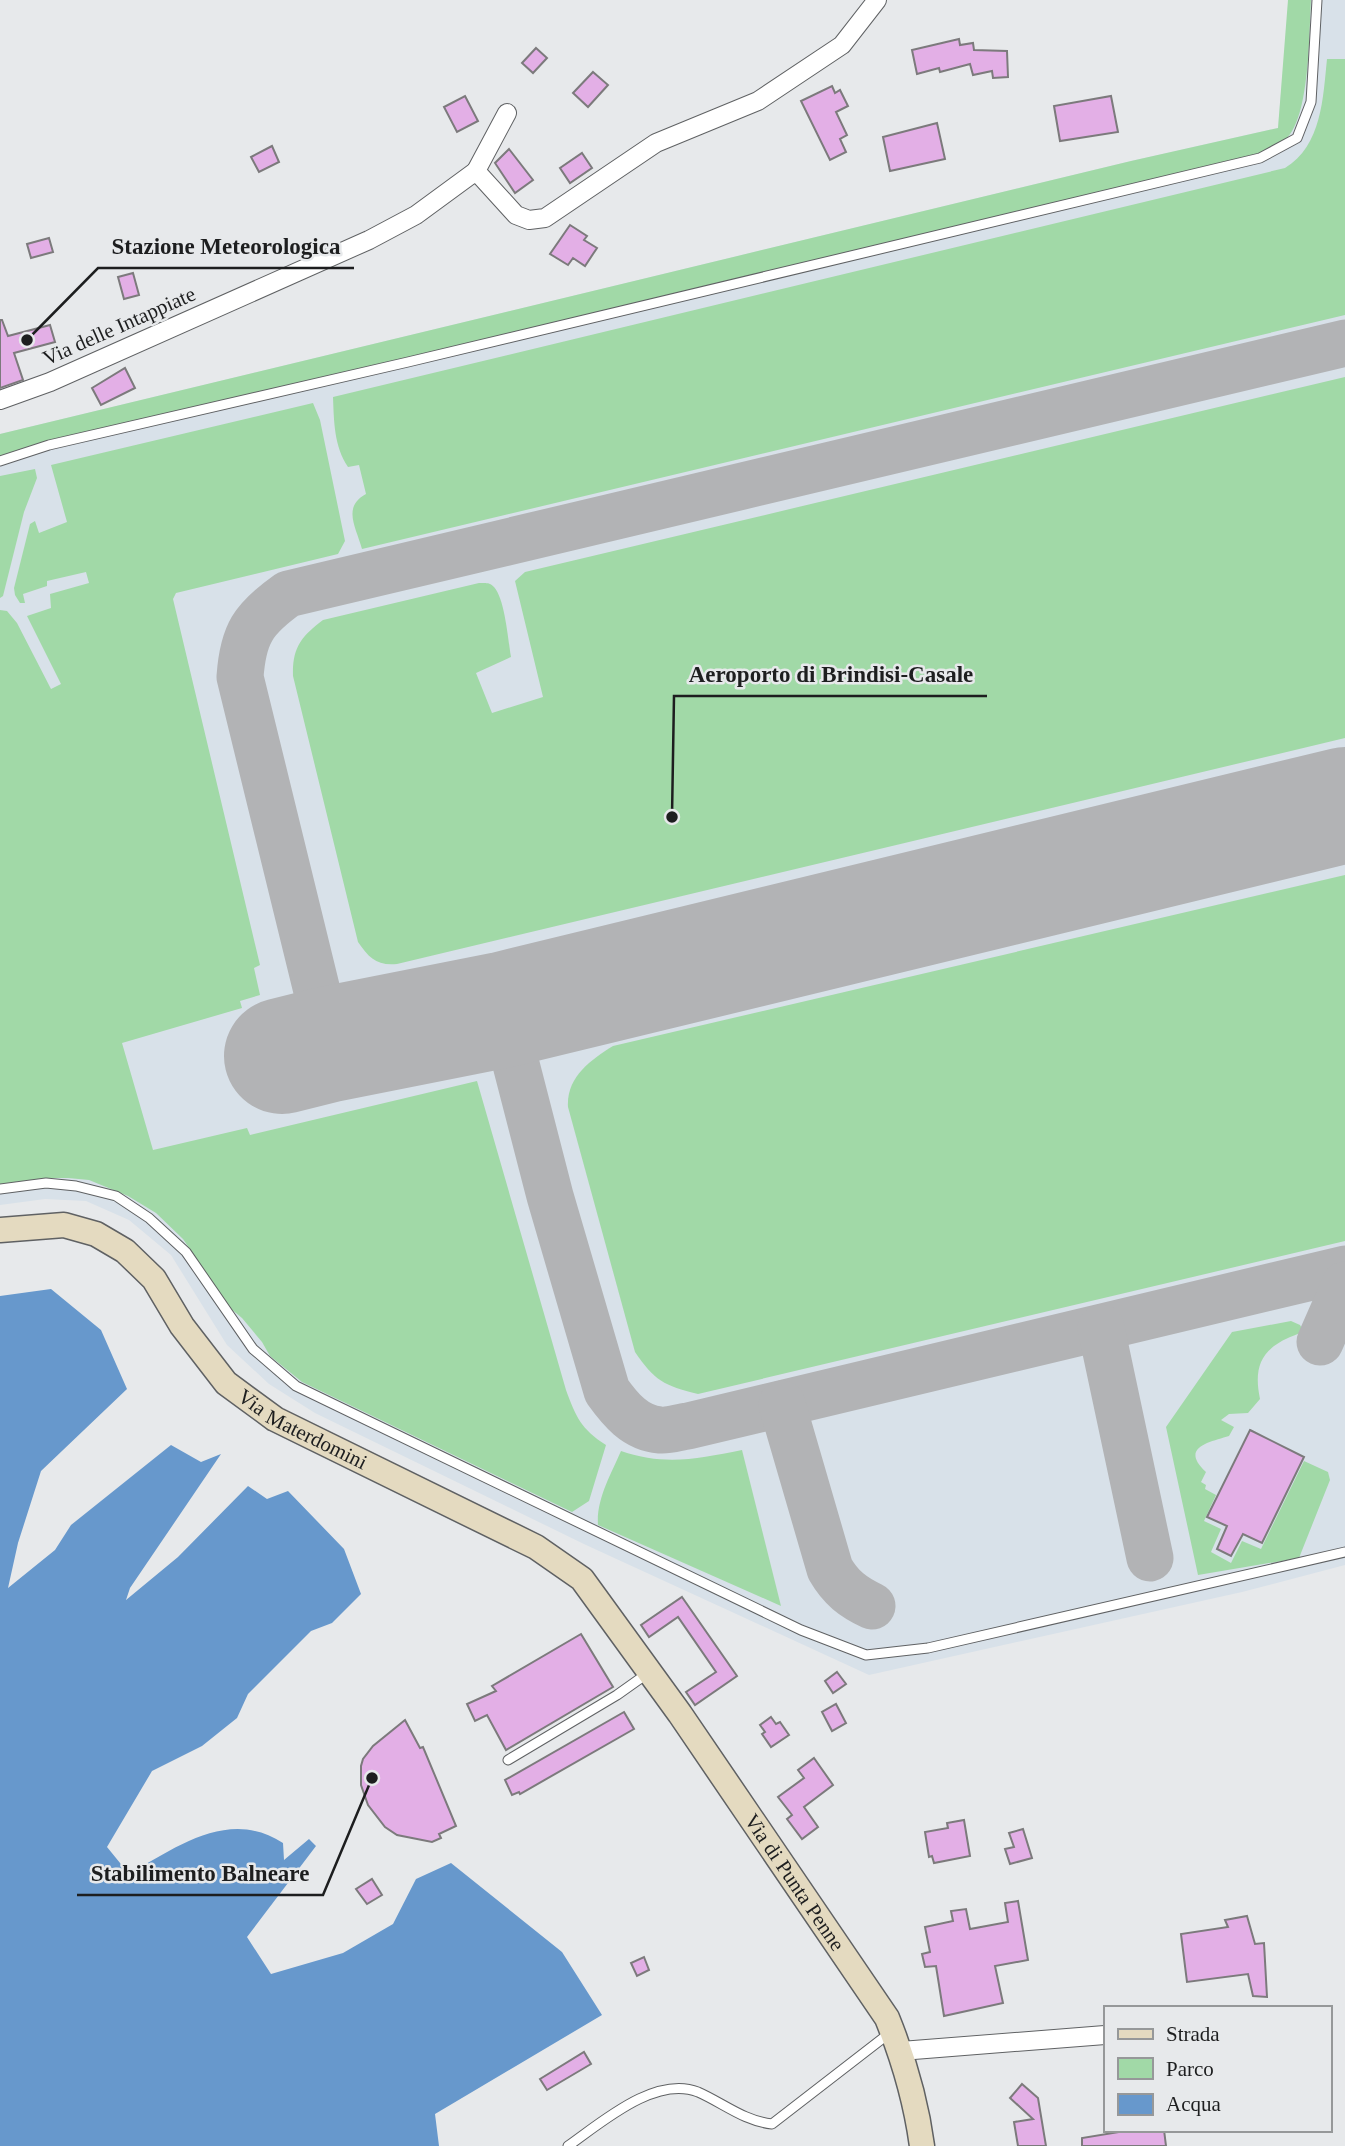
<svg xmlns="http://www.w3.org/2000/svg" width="1345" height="2146" viewBox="0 0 1345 2146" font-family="Georgia,serif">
  <rect width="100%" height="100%" fill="#e7e9eb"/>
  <path fill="#d8e1e9" d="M1289,0h56v1565l-103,27 -373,83 -283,-130 -271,-132 -46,-29 -42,-39 -56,-90 -42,-35 -43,-19 -41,-2 -45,6v-771l1131,-273 147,-33z"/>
  <g fill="#a1d9a7">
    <path d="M1288,0h23c-2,33 -1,117 -25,139 -7,6 -16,11 -24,15l-1262,303v-23l1131,-273 147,-33z"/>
    <path d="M1327,59h18v256l-983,234c-6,-22 -20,-42 4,-55l-7,-29 -11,2c-14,-21 -14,-45 -15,-70l952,-229c37,-22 38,-71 42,-109z"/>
    <path d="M1345,377v361l-948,226c-20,2 -28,-6 -39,-22l-65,-266c-1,-29 9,-40 30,-56l156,-37c6,0 11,-1 15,4 11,12 14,53 17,70l-35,16 16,40 51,-16 -28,-116 10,-9z"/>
    <path d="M313,403l7,17 25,121 -7,13 -162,39 -3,6 87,366 -6,3 6,27 -20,6 2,7 -120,35 31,107 94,-22 3,7 227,-54 89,309c10,27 15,39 40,55l-17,56 -17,11 -270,-130 -32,-26 -8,-14 -20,-24 -12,-10 -47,-69 -27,-26 -28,-17 -39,-16 -21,-2h-22l-46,6v-574l7,1 10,12 34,66 10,-5 -34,-68 24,-8 -1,-14 39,-11 -3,-11 -39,9v5l-24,8 2,9h-5l-5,-8 -1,-7 16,-64 5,-3 4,12 28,-11 -16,-57z"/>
    <path d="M35,469l2,9 -13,34 -21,84 -3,2v-122z"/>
    <path d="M1345,875v366l-647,153c-34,-8 -44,-14 -63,-42l-67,-245c-2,-29 22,-47 45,-61z"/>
    <path d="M1291,1321l9,4 3,5c-5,5 -9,5 -15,8 -29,13 -34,32 -28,61l-12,14 -19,1 -8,6 13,7 -5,9c-19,6 -50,11 -23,36l-5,10 5,3 -1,4 11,6 -12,26 17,8 -10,23 20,11 11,-22 19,8 43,-88 24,11 2,8 -31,78 -101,17 -32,-148 66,-95z"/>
    <path d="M742,1450l39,156 -183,-81c-2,-25 13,-51 23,-74 44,15 76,8 121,-1z"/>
  </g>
  <path fill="#6798cc" d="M51,1289l50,41 26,59 -86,82 -23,72 -10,45 47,-38 16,-25 100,-80 30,17 20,-8 -91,134 -4,12 52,-43 70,-71 19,13 21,-8 56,58 17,45 -29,29 -21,8 -63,63 -11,24 -35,28 -50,25 -45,76 22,27c48,-27 100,-66 154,-31l1,17 25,-21 7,7 -69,91 24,37 72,-21 50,-29 23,-45 35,-16 111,89 40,63 -167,99 4,32h-439v-850z"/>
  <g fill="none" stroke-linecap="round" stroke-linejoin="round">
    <g stroke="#b2b3b5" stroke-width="47">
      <path d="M502,1010l48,186 57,195c13,18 28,37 53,39 9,1 19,-3 28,-4l657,-157"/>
      <path d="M330,1044l-90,-367c3,-43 13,-58 48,-83l1057,-251"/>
      <path d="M1101,1328l49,230"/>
      <path d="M1320,1342l25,-57"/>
      <path d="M782,1404l48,165c11,19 23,28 42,37"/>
    </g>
    <path stroke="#b2b3b5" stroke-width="116" d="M282,1056l48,-12 172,-34 843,-205"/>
  </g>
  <g fill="#e3afe6" stroke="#7c7a7c" stroke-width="2">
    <path d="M959,39l1,6 13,-2 1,7 33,1 1,26 -15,1 -1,-7 -19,4 -3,-11 -30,8 -1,-4 -22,6 -5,-24z"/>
    <path d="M536,48l11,10 -14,15 -11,-10z"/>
    <path d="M593,72l15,13 -20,22 -15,-14z"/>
    <path d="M832,86l3,7 5,-3 8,16 -12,6 11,23 -7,4 6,13 -16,8 -29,-59z"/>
    <path d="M465,96l13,25 -21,11 -13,-25z"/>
    <path d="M1111,96l7,36 -58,9 -6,-35z"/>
    <path d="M937,123l8,36 -55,12 -7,-34z"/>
    <path d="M272,146l7,16 -20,10 -8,-15z"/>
    <path d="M509,149l24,31 -18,13 -20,-30z"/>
    <path d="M582,153l10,15 -22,15 -10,-15z"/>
    <path d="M570,225l17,11 -3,4 13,8 -12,18 -12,-8 -5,7 -18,-11z"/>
    <path d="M49,238l4,14 -22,6 -4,-14z"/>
    <path d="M133,273l6,22 -15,4 -6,-22z"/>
    <path d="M0,320h2l6,16 42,-11 5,17 -41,11 9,27 -23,8z"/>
    <path d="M125,368l10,20 -34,17 -9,-17z"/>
    <path d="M1250,1430l54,27 -42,86 -19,-9 -12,22 -14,-7 10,-23 -20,-9z"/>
    <path d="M682,1597l55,79 -42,29 -9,-13 30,-20 -38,-55 -29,20 -8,-12z"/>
    <path d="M581,1634l32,53 -107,63 -19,-35 -12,6 -8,-17 29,-13 -4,-5z"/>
    <path d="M837,1672l9,12 -13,9 -8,-12z"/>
    <path d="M836,1704l10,19 -14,8 -10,-19z"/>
    <path d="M624,1712l10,17 -114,65 -1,-2 -7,3 -7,-15z"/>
    <path d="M771,1717l5,7 4,-2 9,13 -18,12 -9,-13 3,-2 -5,-7z"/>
    <path d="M405,1720l15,28 3,-1 33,79 -17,8 2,4 -9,4 -35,-7 -12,-8 -17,-22 -7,-20v-19l2,-7 10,-13z"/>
    <path d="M814,1758l19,27 -29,22 14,20 -16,12 -15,-20 5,-4 -14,-18 26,-19 -6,-8z"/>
    <path d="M964,1820l6,36 -36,7 -2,-7 -3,1 -4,-25 23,-4 -1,-5z"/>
    <path d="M1023,1829l9,29 -22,6 -5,-15 9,-2 -5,-14z"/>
    <path d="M372,1879l10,16 -15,9 -11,-15z"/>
    <path d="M1018,1901l10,59 -33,6 8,37 -59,13 -8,-50 -11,1 -3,-13 8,-2 -5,-25 28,-6 -2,-10 15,-2 4,20 38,-7 -3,-19z"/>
    <path d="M1247,1916l8,28 9,-1 3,54 -14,-1 -5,-22 -61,8 -6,-48 47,-7 -3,-7z"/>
    <path d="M644,1957l5,13 -12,6 -6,-13z"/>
    <path d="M584,2052l7,12 -44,26 -7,-11z"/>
    <path d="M1022,2084l16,14 8,48h-28l-4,-24 19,-3 -23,-21z"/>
    <path d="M1131,2130h33l2,16h-84v-8z"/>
  </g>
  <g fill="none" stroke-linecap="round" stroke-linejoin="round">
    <defs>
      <g id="lane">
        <path d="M0,461l49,-16 359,-83 852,-204 37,-20 14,-36 6,-102"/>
        <path d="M0,1189l46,-6 30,3 40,10 33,22 37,34 67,97 43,37 505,244 65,25 62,-7 417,-96"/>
        <path d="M508,1760l109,-65 31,-22"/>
        <path d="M568,2146c33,-23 87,-71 130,-54 25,11 46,29 74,32l119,-92"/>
      </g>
      <g id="street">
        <path d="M476,171l31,-58"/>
        <path d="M0,400l50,-18 319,-142 47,-25 60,-44 40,44 13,5 16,-2 111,-75 102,-42 84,-56 35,-45"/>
        <path d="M901,2051l204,-16"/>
      </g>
      <g id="secondary">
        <path id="s1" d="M0,1230l64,-5 32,9 29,17 29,28 28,47 44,57 49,36 261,128 46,32 98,135 207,304c17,42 29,83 35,128"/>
      </g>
    </defs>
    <use href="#lane" stroke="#5f6163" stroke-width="11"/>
    <use href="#street" stroke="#5f6163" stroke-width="20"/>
    <use href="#secondary" stroke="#5f6163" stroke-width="27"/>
    <use href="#lane" stroke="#fff" stroke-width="9"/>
    <use href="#street" stroke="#fff" stroke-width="18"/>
    <use href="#secondary" stroke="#e4dac0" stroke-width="24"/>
  </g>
  <g text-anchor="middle" stroke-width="5" stroke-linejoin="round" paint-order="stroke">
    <g font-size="21" fill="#1d1e1f" stroke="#e7e9eb">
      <text transform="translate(119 326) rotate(-24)" y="7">Via delle Intappiate</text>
      <text dy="7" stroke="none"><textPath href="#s1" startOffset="388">Via Materdomini</textPath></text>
      <text dy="7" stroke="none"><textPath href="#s1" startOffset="1076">Via di Punta Penne</textPath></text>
    </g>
  </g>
  <path fill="none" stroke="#1d1e1f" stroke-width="2.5" d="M27 340L98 268H354M672 817L674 696H987M372 1778L323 1895H77"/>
  <g fill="#1d1e1f" stroke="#e7e9eb" stroke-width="2.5">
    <circle cx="27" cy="340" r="7"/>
    <circle cx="672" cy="817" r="7"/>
    <circle cx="372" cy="1778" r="7"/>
  </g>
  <g font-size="23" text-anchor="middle" font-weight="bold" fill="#1d1e1f" stroke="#e7e9eb" stroke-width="5" stroke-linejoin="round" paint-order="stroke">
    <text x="226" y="254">Stazione Meteorologica</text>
    <text x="831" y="682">Aeroporto di Brindisi-Casale</text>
    <text x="200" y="1881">Stabilimento Balneare</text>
  </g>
  <rect x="1104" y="2006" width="228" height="126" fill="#e7e9eb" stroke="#969899" stroke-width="2"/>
  <rect x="1118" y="2029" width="35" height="10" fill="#e4dac0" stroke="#969899" stroke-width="2"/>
  <text x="1166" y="2041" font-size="21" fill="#1d1e1f">Strada</text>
  <rect x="1118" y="2058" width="35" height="21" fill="#a1d9a7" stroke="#969899" stroke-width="2"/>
  <text x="1166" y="2076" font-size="21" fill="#1d1e1f">Parco</text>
  <rect x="1118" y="2094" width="35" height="21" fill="#6798cc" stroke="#969899" stroke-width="2"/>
  <text x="1166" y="2111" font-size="21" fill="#1d1e1f">Acqua</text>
</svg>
